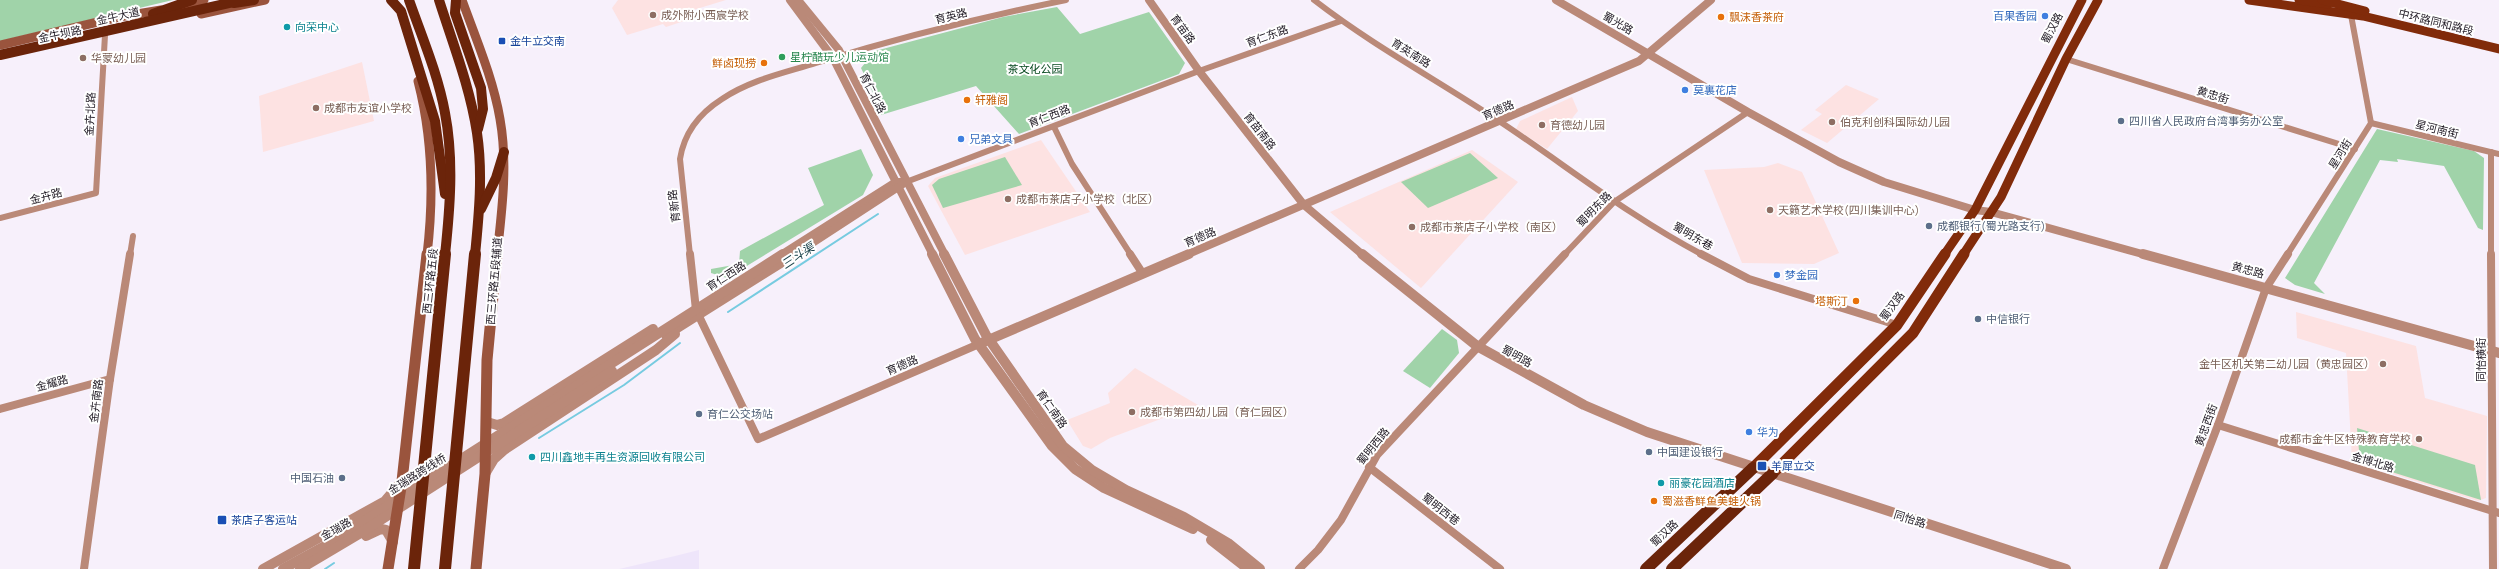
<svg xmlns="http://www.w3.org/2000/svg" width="2499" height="569" viewBox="0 0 2499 569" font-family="Manrope,'Noto Sans SC',sans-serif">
  <rect width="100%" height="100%" fill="#f7f0fb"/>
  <g fill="#fde2e2">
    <path d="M618,0h108l-36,11 3,7 -27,9 -3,-3 -36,11 -15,-27z"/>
    <path d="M362,62l12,59 -111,31 -4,-56z"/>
    <path d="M1846,85l33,14 -52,44 -26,-13 21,-16 -7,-4z"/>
    <path d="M1572,97l6,14 -31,38 -31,-20 4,-8z"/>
    <path d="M1041,140l49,72 -125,43 -37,-69 7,-8z"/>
    <path d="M1472,150l46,32 -97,106 -91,-76z"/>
    <path d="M1778,163l24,9 37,81 -25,11 -72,-1 -38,-93 60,-3z"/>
    <path d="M2296,312l120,34 9,52 62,18 -1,82 -8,3 -126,-40 -6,-108 -49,-15z"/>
    <path d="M1135,368l63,37 -88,33 -19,11 -8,-3 -16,-26 43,-17 -2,-10z"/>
  </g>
  <path fill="#eee5fa" d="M699,550v19h-80l56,-13z"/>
  <g fill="#a0d3a9">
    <path d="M0,0h173l-173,41z"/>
    <path d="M1057,7l23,27 69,-22 36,51 -6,11 -160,60 -43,-48 -95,29 -5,-16 -15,-31 14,-17 128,-34z"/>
    <path d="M2377,129l97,22 10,7 -1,72 -5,-2 -34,-62 -47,-7 1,3 -18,-2 -66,123 11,11 -30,-9 -10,-7z"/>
    <path d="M861,149l12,26 -10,20 -136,83 -16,-5v-4l28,-5 1,-13 84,-46 -16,-37z"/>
    <path d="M1470,153l28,25 -70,30 -27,-26z"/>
    <path d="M1005,157l17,28 -79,23 -11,-23 7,-6z"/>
    <path d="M1442,329l15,11 2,13 -29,35 -27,-17z"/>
    <path d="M2357,428l118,37 6,35 -121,-38z"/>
  </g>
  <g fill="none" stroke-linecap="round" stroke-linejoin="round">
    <g stroke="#77cbe0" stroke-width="2">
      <path d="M728,312l150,-98"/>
      <path d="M539,438l85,-53 56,-42"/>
      <path d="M325,569l9,-6"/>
    </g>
    <g stroke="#ba8978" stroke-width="6">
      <path d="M1314,0c58,45 123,80 185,121 68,45 131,96 204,134"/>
      <path d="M2066,59l289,90"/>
      <path d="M2371,123l128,31"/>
      <path d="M1054,127l18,37 59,91"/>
      <path d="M2491,152v103"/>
      <path d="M906,182l293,-111 142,-50"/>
      <path d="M0,218l96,-25 9,-158"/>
      <path d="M130,255l3,-19"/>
      <path d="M690,255l-10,-96c4,-26 20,-46 42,-60 28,-19 62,-26 94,-36 82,-25 166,-46 250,-63"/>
      <path d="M1564,255l50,-53 134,-90"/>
      <path d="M2287,255l84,-132 -20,-108"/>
    </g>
    <g stroke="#ba8978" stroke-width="8">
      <path d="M690,254l6,56 62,129 221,-95"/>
      <path d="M1130,254l13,20"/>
      <path d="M1701,254l48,25 148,46"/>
      <path d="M2491,254l2,315"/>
      <path d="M0,409l110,-30"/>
      <path d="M2218,425l281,88"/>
      <path d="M1369,467l131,102"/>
      <path d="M84,569l26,-190 20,-125"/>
      <path d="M1299,569l19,-19 23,-30 36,-65 188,-201"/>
      <path d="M2163,569l55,-144 48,-137 22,-34"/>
    </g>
    <g stroke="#ba8978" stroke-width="8">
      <path d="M790,0l43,58 100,197"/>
      <path d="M798,0l41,50 106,205"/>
      <path d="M1149,0l50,71 105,134 59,50"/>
      <path d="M1556,0l192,112 91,50 45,20 91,28 16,2 155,43"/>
      <path d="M781,255l115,-73h5"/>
      <path d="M794,255l109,-71"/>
      <path d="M1186,255l453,-194 72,-61"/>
    </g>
    <g stroke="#ba8978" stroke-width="10">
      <path d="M932,254l43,85 77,107 23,23 29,19 89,41"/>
      <path d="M944,254l42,81 77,111 29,24 34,20 58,27 44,26 32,26"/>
      <path d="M1362,254l115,92 107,59 63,27 419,137"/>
      <path d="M2143,254l356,99"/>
      <path d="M666,335l129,-81"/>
      <path d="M979,344l210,-90"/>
      <path d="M487,422l10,3 7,-2 149,-94"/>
      <path d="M485,474l9,-15 10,-9 152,-100 19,-16"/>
      <path d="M366,536l15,-7 5,1 7,12"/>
      <path d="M1211,540l37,29"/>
      <path d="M263,569l122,-68 17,-20"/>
      <path d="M283,569l42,-23 458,-292"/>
      <path d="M300,569l59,-35 253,-163"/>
    </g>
    <g stroke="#9a543d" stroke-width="9">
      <path d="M462,0c14,39 31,78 38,119 8,45 2,91 -3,136"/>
      <path d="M184,5l20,-5"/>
      <path d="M201,14l64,-14"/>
      <path d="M0,45l119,-28 42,-7"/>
      <path d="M418,81c15,58 16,115 9,174"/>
    </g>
    <g stroke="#9a543d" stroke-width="11">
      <path d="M388,569l14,-88 25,-227"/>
      <path d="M476,569l9,-95 2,-114 10,-106"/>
    </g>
    <g stroke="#812b0a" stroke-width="9">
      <path d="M2249,0l114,16 136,33"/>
      <path d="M2299,0l29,4"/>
      <path d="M2322,0l43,11"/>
      <path d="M1944,255l31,-45 107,-210"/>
      <path d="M1963,255l38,-58 65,-138 32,-59"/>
    </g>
    <g stroke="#812b0a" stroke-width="11">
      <path d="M1753,468l144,-143 48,-71"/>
      <path d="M1772,474l141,-141 51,-79"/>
    </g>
    <g stroke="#6b240a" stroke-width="10">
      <path d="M391,0l10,11 34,110 10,73"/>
      <path d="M409,0c13,37 29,74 36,113 9,47 5,95 0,142"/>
      <path d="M439,0c14,44 31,87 38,133 6,40 2,82 -2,122"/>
      <path d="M456,0l-1,13 26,75 2,21 -5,20"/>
      <path d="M234,3l20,-3"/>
      <path d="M153,14l39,-14"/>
      <path d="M0,55l242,-55"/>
      <path d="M481,209l15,-31 8,-26"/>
    </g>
    <g stroke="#6b240a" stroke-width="12">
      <path d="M414,569l31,-315"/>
      <path d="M445,569l30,-315"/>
      <path d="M1646,569l107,-101"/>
      <path d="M1672,569l100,-95"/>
    </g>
  </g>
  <g fill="#8d6e63" stroke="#fff" stroke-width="1.5">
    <circle cx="653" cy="15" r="4"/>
    <circle cx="83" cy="58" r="4"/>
    <circle cx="316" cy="108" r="4"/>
    <circle cx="1832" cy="122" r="4"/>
    <circle cx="1542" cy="125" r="4"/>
    <circle cx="1008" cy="199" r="4"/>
    <circle cx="1770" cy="210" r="4"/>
    <circle cx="1412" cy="227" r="4"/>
    <circle cx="2383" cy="364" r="4"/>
    <circle cx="1132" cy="412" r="4"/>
    <circle cx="2419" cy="439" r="4"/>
  </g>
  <g fill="#3f7fe0" stroke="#fff" stroke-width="1.5">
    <circle cx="2045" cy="16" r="4"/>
    <circle cx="1685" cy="90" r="4"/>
    <circle cx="961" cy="139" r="4"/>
    <circle cx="1777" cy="275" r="4"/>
    <circle cx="1749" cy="432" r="4"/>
  </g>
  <g fill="#e8710a" stroke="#fff" stroke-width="1.5">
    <circle cx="1721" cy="17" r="4"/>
    <circle cx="764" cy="63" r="4"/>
    <circle cx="967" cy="100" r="4"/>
    <circle cx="1856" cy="301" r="4"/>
    <circle cx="1654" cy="501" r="4"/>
  </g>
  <g fill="#0f9aa8" stroke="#fff" stroke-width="1.5">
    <circle cx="287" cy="27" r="4"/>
    <circle cx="532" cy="457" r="4"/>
    <circle cx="1661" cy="483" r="4"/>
  </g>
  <g fill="#1a4fb4" stroke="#fff" stroke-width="1.5">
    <rect x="498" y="37" width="8" height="8" rx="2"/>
    <rect x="1757" y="461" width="10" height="10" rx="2"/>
    <rect x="217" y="515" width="10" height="10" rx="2"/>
  </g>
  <circle fill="#2e9e5b" stroke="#fff" stroke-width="1.5" cx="782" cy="57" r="4"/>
  <g fill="#5c6f8a" stroke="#fff" stroke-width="1.5">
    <circle cx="2121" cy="121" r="4"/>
    <circle cx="1929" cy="226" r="4"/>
    <circle cx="1978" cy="319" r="4"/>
    <circle cx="699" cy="414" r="4"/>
    <circle cx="1649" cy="452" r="4"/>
    <circle cx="342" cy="478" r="4"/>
  </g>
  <g text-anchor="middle" stroke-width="4" stroke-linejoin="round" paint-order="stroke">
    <g font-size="11" fill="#785e54" stroke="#fff" text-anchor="start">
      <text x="661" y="19">成外附小西宸学校</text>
      <text x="91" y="62">华蒙幼儿园</text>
      <text x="324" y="112">成都市友谊小学校</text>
      <text x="1840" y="126">伯克利创科国际幼儿园</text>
      <text x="1550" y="129">育德幼儿园</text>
      <text x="1016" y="203">成都市茶店子小学校（北区）</text>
      <text x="1778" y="214">天籁艺术学校(四川集训中心)</text>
      <text x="1420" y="231">成都市茶店子小学校（南区）</text>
      <text x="2375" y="368" text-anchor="end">金牛区机关第二幼儿园（黄忠园区）</text>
      <text x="1140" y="416">成都市第四幼儿园（育仁园区）</text>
      <text x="2411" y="443" text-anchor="end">成都市金牛区特殊教育学校</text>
    </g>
    <g font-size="11" fill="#201a24" stroke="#fff">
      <text transform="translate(118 16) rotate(-13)" y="4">金牛大道</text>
      <text transform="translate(951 16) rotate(-14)" y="4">育英路</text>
      <text transform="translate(2436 22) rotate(14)" y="4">中环路同和路段</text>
      <text transform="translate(1618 23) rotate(30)" y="4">蜀光路</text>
      <text transform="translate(2052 28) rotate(-63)" y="4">蜀汉路</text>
      <text transform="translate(1183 29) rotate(54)" y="4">育苗路</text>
      <text transform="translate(60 34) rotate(-12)" y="4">金牛坝路</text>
      <text transform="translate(1267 36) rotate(-20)" y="4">育仁东路</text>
      <text transform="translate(1411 53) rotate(32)" y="4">育英南路</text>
      <text transform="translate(873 93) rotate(63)" y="4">育仁北路</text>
      <text transform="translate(2213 95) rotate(17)" y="4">黄忠街</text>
      <text transform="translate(1498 110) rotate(-23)" y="4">育德路</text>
      <text transform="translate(90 114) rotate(-87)" y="4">金卉北路</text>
      <text transform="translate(1049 116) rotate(-21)" y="4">育仁西路</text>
      <text transform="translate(2437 129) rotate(14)" y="4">星河南街</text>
      <text transform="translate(1260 131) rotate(52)" y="4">育苗南路</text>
      <text transform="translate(2340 154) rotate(-58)" y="4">星河街</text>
      <text transform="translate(46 196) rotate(-15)" y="4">金卉路</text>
      <text transform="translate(674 206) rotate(-97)" y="4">育新路</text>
      <text transform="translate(1594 209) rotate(-45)" y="4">蜀明东路</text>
      <text transform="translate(1693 236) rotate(30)" y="4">蜀明东巷</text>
      <text transform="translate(1200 237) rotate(-23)" y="4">育德路</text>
      <text transform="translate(2248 270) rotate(15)" y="4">黄忠路</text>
      <text transform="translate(726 276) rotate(-33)" y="4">育仁西路</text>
      <text transform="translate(430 281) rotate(-84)" y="4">西三环路五段</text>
      <text transform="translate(494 281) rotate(-85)" y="4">西三环路五段辅道</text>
      <text transform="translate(1892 306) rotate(-54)" y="4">蜀汉路</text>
      <text transform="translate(1517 356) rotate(29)" y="4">蜀明路</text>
      <text transform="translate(2481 360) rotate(-90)" y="4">同怡横街</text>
      <text transform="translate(902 365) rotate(-23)" y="4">育德路</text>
      <text transform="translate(52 383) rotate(-15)" y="4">金耀路</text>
      <text transform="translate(96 401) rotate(-83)" y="4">金卉南路</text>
      <text transform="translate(1052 409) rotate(55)" y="4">育仁南路</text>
      <text transform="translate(2206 425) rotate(-70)" y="4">黄忠西街</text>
      <text transform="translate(1373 446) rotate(-51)" y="4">蜀明西路</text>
      <text transform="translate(2373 462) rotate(17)" y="4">金博北路</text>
      <text transform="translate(417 474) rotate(-32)" y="4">金瑞路跨线桥</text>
      <text transform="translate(1441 509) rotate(38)" y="4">蜀明西巷</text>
      <text transform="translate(1910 519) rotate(18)" y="4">同怡路</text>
      <text transform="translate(336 529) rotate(-29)" y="4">金瑞路</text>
      <text transform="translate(1664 533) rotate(-43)" y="4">蜀汉路</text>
    </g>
    <g font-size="11" fill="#366cbe" stroke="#fff" text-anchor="start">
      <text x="2037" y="20" text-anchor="end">百果香园</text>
      <text x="1693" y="94">莫裏花店</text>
      <text x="969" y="143">兄弟文具</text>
      <text x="1785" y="279">梦金园</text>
      <text x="1757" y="436">华为</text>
    </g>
    <g font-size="11" fill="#c56008" stroke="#fff" text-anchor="start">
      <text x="1729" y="21">飘沫香茶府</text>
      <text x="756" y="67" text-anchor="end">鲜卤现捞</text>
      <text x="975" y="104">轩雅阁</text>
      <text x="1848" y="305" text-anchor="end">塔斯汀</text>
      <text x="1662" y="505">蜀滋香鲜鱼美蛙火锅</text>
    </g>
    <g font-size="11" fill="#0d838f" stroke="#fff" text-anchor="start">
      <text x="295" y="31">向荣中心</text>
      <text x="540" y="461">四川鑫地丰再生资源回收有限公司</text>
      <text x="1669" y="487">丽豪花园酒店</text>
    </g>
    <g font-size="11" fill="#164399" stroke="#fff" text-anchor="start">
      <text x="510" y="45">金牛立交南</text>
      <text x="1771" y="470">羊犀立交</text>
      <text x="231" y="524">茶店子客运站</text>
    </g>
    <g font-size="11" fill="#27864d" stroke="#fff" text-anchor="start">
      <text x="790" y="61">星柠酷玩少儿运动馆</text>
    </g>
    <g font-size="11" fill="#07491f" stroke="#fff">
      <text x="1035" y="73">茶文化公园</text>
    </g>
    <g font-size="11" fill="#4e5e75" stroke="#fff" text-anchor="start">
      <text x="2129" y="125">四川省人民政府台湾事务办公室</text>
      <text x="1937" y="230">成都银行(蜀光路支行)</text>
      <text x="1986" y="323">中信银行</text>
      <text x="707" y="418">育仁公交场站</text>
      <text x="1657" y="456">中国建设银行</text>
      <text x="334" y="482" text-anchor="end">中国石油</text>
    </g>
    <g font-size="12" font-style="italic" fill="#153d46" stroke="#fff">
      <text transform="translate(798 256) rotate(-33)" y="4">三斗渠</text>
    </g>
  </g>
</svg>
